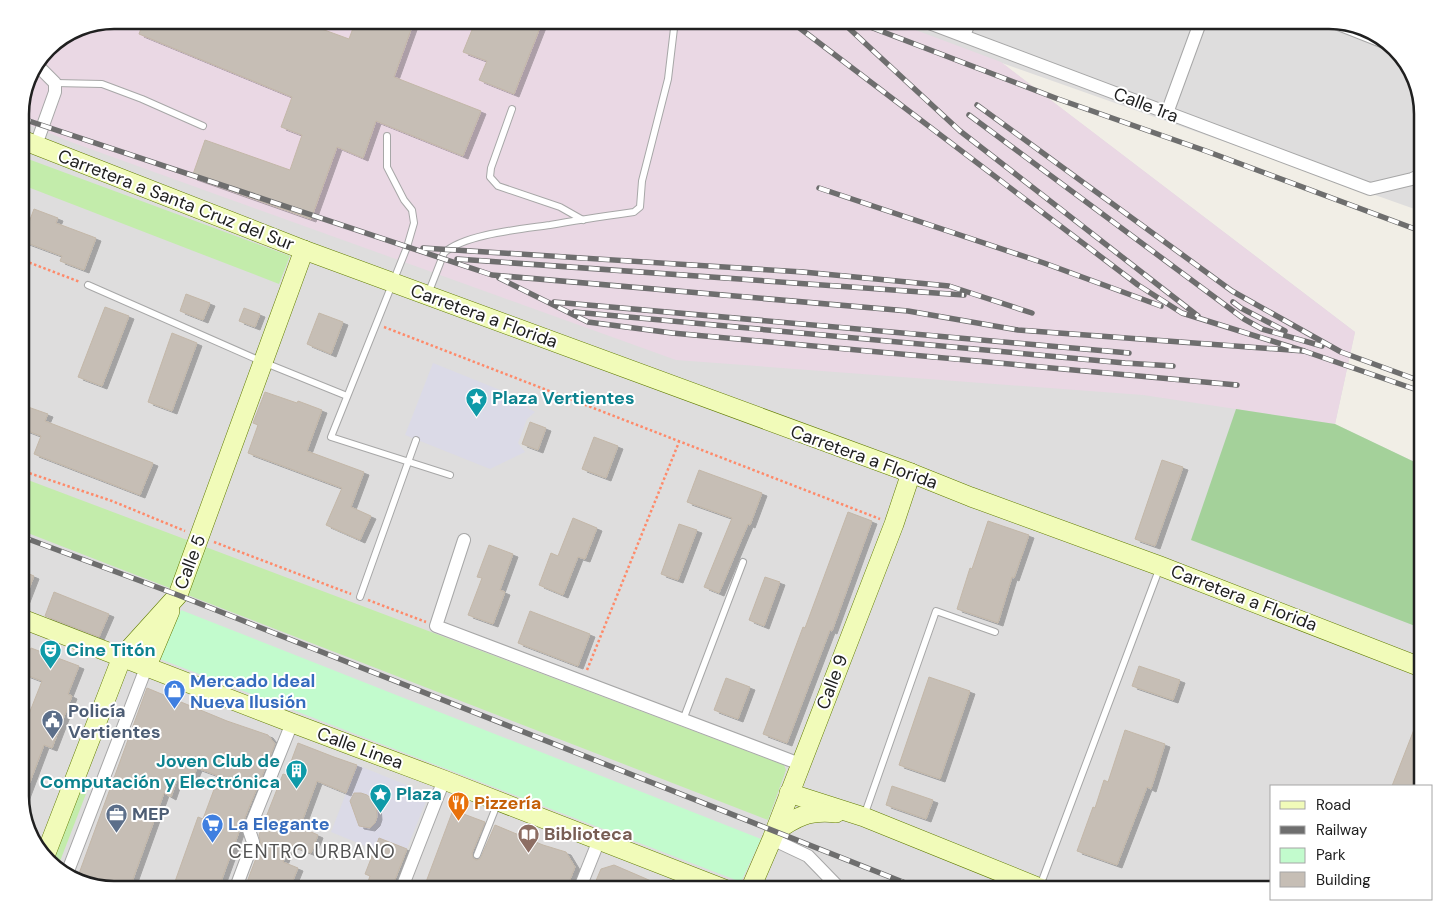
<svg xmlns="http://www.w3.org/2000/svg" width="1443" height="910" viewBox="0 0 1443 910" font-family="'DM Sans',sans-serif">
  <defs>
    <filter id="shadow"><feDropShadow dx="5" dy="3" stdDeviation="0" flood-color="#0004"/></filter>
  </defs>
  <rect width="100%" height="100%" fill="#f1eee6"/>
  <path fill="#dedddd" d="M114,20h1215l52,16 30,31 12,47v98l-421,-149 353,269 -20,92 88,42v320h-151v104h-1158l-52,-16 -29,-31 -13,-41v-694l28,-61 30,-20z"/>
  <path fill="#ead8e4" d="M114,20h775l112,42 354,270 -20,92 -192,-29 -467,-35 -605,-218 -51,-21v-13l28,-61 30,-20z"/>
  <g fill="#c3ecab">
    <path d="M20,156l270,100 -11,28 -259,-100z"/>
    <path d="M20,477l764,288 2,5 -18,50 -748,-290z"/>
    <path d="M81,782l8,4 -32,83 -7,-7z"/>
  </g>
  <path fill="#a4d19a" d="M1236,409l99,15 88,42v163l-232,-89z"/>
  <path fill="#c2fbcd" d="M181,610l580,229 -20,43 -581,-223z"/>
  <g fill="#dbdae7">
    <path d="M433,363l97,39 -2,6 7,4 -8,7 -9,24 7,9 -35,17 -85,-34z"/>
    <path d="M357,765l72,29 -27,67 -71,-29z"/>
  </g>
  <g fill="#c6beb5" stroke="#c3b7a8" filter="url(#shadow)">
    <path d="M144,20h166l-2,4 41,15 7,-19h37l19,7 -18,50 87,34 -18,45 -87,-35 -13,37 -26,-11 -26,72 -119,-42 13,-37 85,30 12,-35 -21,-8 11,-30 -153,-63z"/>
    <path d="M476,20h67l-29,74 -35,-14 8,-19 -24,-9z"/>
    <path d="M34,209l24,9 -2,5 40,15 -12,32 -24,-9 2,-5 -40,-15z"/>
    <path d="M186,294l24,9 -7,17 -23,-9z"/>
    <path d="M105,307l24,9 -27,70 -24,-9z"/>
    <path d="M244,308l16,6 -5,13 -16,-6z"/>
    <path d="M319,313l24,9 -12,32 -24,-10z"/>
    <path d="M172,333l25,10 -25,68 -24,-9z"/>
    <path d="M265,392l32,11 1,-2 24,9 -15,41 57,21 -13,35 20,9 -11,24 -34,-15 16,-37 -94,-35 10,-28 -5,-2z"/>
    <path d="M28,407l20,7 -3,7 108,42 -13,32 -106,-41 7,-18 -21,-8v-14l5,1z"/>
    <path d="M530,422l16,6 -8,22 -16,-6z"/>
    <path d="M594,437l24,9 -12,32 -24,-9z"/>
    <path d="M1162,460l21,7 -28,79 -20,-7z"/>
    <path d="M699,470l63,23 -12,32 -2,-1 -29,69 -15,-6 28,-69 -45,-16z"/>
    <path d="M848,512l24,9 -40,110 -2,-1 -43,113 -24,-9 40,-107 2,1z"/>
    <path d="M573,518l24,10 -12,31 -7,-2 -15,38 -24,-10 12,-32 7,3z"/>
    <path d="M988,521l41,14 -15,43 -2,-1 -14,46 -41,-14 13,-41 2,1z"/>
    <path d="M679,524l18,6 -19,50 -17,-6z"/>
    <path d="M489,545l24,9 -13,36 5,2 -12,32 -25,-9 14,-37 -5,-1z"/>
    <path d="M20,570l14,6 -12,31h-2z"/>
    <path d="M765,577l15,5 -16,44 -15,-6z"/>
    <path d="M54,592l55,22 -10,23 -54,-21z"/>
    <path d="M530,611l60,23 -12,32 -60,-23z"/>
    <path d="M31,648l48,18 -11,28 4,2 -20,52 -8,-3 -23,61 -1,-4v-85l7,2 15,-38 -21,-8z"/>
    <path d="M1139,666l41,14 -7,20 -41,-14z"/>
    <path d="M929,677l41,14 -30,88 -41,-14z"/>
    <path d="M726,678l24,9 -12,32 -24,-9z"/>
    <path d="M147,688l80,33 41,14 7,9 -36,88 -21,58h-46l26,-73 5,2 16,-43 -22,-8 -7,17 -13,-5 -6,17 -7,-4 -32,89 19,7v1h-37l-37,-11z"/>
    <path d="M1422,709l1,77h-31z"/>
    <path d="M1125,730l40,14 -14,45 -4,-2 -30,78 -40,-14 16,-44 2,1 9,-28 4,2z"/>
    <path d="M298,743l36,14 23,8 -11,28 -29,-12 -17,46 18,8 -7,18 -21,-8 -7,17 15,6 -9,22h-45l17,-45 -2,-10 24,-61 3,1z"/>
    <path d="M892,786l41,14 -7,19 -40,-14z"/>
    <path d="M354,793h7l6,2 5,4 4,5 1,13 -2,6 -5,5 -11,-2 -9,-25z"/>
    <path d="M453,810l32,12 -13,31 1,5 3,2 4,-1 1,-2 14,-32 48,20 23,7 9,15 -9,23h-143z"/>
    <path d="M379,838l28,11 -16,41h-26l5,-14 -5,-2z"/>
    <path d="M614,865l21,9 37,16h-80l9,-21z"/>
  </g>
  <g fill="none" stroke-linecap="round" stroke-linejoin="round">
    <defs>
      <g id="lane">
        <path d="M55,83l47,1 40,15 61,27"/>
        <path d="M512,109l-21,59 -1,9 8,9 62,21 23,13"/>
        <path d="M387,136v31l17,33 8,10 2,13 -7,24 -76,190 119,38"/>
        <path d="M88,285l175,77 84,34"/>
        <path d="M428,294l16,-41c20,-19 79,-24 106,-28 28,-5 56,-9 84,-13l6,-5 2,-26 26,-102 7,-59"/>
        <path d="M360,597l56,-157"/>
        <path d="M683,720l60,-158"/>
        <path d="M864,816l72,-205 59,21"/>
        <path d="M477,855l21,-53"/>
        <path d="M1040,886l120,-319"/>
      </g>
      <g id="street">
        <path d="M921,20l449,169 42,-10 11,-5"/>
        <path d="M1328,20l61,24"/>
        <path d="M964,36l6,-16"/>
        <path d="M1167,113l34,-93"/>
        <path d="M36,145l19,-53v-9l-16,-16"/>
        <path d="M464,540l-28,86 364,138"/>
        <path d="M772,839l36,17 33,34"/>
        <path d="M66,876l80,-208"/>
        <path d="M235,890l18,-48 -4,-12 43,-107"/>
        <path d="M401,890l43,-110"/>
        <path d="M579,890l20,-50"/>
      </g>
      <g id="secondary">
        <path d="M20,139l284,111 607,223 60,24 189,69 263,102"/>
        <path d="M20,618l272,105 152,57 283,110"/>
        <path d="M146,668l24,-57"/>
        <path d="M789,793l75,24 181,73"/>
        <path d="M775,832c20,-15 34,-22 61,-19"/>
        <path d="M45,856l77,-199 56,-62 126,-345"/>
        <path d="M750,890l22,-51 122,-315 17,-51"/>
      </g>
    </defs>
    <use href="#lane" stroke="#a7a7a7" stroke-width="8"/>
    <use href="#street" stroke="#a7a7a7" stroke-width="14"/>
    <use href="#secondary" stroke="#617c02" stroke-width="20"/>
    <g stroke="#fe8a6a" stroke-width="2.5" stroke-dasharray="2.5 2.5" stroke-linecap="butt">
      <path d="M20,259l60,23"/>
      <path d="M384,327l496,192"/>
      <path d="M20,470l92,31 73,30"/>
      <path d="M214,542l137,52"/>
      <path d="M368,600l58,22"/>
      <path d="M587,670l92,-228"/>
      <path d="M1251,890l21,-10"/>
    </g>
    <use href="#lane" stroke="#fff" stroke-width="6"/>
    <use href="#street" stroke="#fff" stroke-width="12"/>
    <use href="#secondary" stroke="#f1fbb9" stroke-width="19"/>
    <defs>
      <g id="rail">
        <path d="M789,20l349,265 44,28 122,38 119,41"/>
        <path d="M840,20l120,111 238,185"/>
        <path d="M852,20l206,79 148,52 217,81"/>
        <path d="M977,105l255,186 109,61 82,30"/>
        <path d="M969,115l275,204 18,10 60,17"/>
        <path d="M20,118l472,157 416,36 110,19 286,21"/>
        <path d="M819,188l225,75 117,43"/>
        <path d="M423,248l380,24 146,14 83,27"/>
        <path d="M457,259l507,36"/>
        <path d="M499,278l89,44 84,11 565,52"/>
        <path d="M554,302l575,51"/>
        <path d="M1233,302l8,6 44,23"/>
        <path d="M574,312l551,51 48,3"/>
        <path d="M20,536l158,59 745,295"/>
      </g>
    </defs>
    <use href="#rail" stroke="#6e6e6e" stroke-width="5.5"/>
    <use href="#rail" stroke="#fff" stroke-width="4" stroke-dasharray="11" stroke-linecap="butt"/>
  </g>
  <defs>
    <symbol id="sight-pin" viewBox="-11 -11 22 30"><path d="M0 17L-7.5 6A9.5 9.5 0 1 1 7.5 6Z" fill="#0f9aa8" stroke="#fff"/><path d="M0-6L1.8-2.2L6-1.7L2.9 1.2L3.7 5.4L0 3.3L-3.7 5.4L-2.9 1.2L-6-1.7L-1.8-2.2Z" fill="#fff"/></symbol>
    <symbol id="theatre-pin" viewBox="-11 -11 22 30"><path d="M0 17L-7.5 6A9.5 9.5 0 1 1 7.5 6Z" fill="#0f9aa8" stroke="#fff"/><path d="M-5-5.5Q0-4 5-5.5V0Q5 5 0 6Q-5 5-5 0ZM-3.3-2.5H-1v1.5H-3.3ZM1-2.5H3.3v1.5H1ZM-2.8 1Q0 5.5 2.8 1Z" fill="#fff"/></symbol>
    <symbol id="shop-pin" viewBox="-11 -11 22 30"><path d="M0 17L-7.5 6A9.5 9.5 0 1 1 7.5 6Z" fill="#3f7fe0" stroke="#fff"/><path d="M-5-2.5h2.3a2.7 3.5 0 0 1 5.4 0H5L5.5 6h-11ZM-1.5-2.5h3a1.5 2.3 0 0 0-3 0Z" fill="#fff"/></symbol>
    <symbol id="civic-pin" viewBox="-11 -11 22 30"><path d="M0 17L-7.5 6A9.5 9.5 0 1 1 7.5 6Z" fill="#5c6f8a" stroke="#fff"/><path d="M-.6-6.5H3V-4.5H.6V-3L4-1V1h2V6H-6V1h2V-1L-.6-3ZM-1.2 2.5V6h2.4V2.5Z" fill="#fff"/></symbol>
    <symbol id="building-pin" viewBox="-11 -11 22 30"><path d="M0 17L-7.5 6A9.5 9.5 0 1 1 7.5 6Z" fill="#0f9aa8" stroke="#fff"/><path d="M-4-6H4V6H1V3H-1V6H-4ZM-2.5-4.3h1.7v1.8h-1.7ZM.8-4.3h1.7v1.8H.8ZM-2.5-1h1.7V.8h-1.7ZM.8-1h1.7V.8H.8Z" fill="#fff"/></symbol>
    <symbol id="restaurant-pin" viewBox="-11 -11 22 30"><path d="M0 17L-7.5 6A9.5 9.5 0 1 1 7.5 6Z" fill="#e8710a" stroke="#fff"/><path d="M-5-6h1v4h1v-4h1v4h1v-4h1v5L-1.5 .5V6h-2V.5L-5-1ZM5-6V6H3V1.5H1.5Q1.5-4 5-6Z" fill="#fff"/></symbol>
    <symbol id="office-pin" viewBox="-11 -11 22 30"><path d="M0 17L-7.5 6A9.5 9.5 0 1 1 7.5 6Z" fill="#5c6f8a" stroke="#fff"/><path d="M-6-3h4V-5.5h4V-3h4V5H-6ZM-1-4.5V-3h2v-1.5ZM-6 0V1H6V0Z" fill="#fff"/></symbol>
    <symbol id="supermarket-pin" viewBox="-11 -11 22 30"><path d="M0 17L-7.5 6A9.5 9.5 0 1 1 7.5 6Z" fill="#3f7fe0" stroke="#fff"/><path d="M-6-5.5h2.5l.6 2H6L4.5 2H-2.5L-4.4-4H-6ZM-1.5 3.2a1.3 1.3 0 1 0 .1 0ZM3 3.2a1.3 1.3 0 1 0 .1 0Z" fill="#fff"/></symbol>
    <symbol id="library-pin" viewBox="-11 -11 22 30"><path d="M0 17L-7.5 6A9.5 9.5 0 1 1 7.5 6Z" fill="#8d6e63" stroke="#fff"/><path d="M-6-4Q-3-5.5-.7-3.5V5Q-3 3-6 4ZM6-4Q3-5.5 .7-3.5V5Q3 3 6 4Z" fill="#fff"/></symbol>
  </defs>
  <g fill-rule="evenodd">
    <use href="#sight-pin" x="464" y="386" width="25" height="34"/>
    <use href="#theatre-pin" x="38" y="638" width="25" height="34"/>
    <use href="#shop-pin" x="162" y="678" width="25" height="34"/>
    <use href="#civic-pin" x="40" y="708" width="25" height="34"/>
    <use href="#building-pin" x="284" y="758" width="25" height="34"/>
    <use href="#sight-pin" x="368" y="782" width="25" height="34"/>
    <use href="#restaurant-pin" x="446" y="790" width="25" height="34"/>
    <use href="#office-pin" x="104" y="802" width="25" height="34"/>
    <use href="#supermarket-pin" x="200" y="812" width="25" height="34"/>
    <use href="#library-pin" x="516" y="822" width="25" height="34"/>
  </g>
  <g text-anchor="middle" stroke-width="4" stroke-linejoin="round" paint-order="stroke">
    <g font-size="18" fill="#202020" stroke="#fff">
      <text transform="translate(1146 105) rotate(21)" y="6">Calle 1ra</text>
      <text transform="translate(176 200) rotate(21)" y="6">Carretera a Santa Cruz del Sur</text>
      <text transform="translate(484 316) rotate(20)" y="6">Carretera a Florida</text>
      <text transform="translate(864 457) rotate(20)" y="6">Carretera a Florida</text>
      <text transform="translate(190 562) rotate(-69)" y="6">Calle 5</text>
      <text transform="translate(1244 598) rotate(21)" y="6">Carretera a Florida</text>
      <text transform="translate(832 682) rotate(-69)" y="6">Calle 9</text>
      <text transform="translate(360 748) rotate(20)" y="6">Calle Linea</text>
    </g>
    <g font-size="18" font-weight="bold" fill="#0d838f" stroke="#fff" text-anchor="start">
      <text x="492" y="404">Plaza Vertientes</text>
      <text x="66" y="656">Cine Titón</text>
      <text x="280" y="767" text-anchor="end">Joven Club de<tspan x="280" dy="21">Computación y Electrónica</tspan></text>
      <text x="396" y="800">Plaza</text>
    </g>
    <g font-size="18" font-weight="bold" fill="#366cbe" stroke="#fff" text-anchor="start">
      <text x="190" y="687">Mercado Ideal<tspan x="190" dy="21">Nueva Ilusión</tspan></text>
      <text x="228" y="830">La Elegante</text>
    </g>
    <g font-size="18" font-weight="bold" fill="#4e5e75" stroke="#fff" text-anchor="start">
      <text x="68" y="717">Policía<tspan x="68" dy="21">Vertientes</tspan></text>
      <text x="132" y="820">MEP</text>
    </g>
    <g font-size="18" font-weight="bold" fill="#c56008" stroke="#fff" text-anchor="start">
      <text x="474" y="809">Pizzería</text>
    </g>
    <g font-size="18" font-weight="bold" fill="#785e54" stroke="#fff" text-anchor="start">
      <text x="544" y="840">Biblioteca</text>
    </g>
    <g font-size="19" letter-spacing="1" fill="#535353" stroke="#fff">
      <text x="312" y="858">CENTRO URBANO</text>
    </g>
  </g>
  <path d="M0 0H1443V910H0ZM114 29H1329A85 85 0 0 1 1414 114V796A85 85 0 0 1 1329 881H114A85 85 0 0 1 29 796V114A85 85 0 0 1 114 29Z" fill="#fff" fill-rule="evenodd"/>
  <path fill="none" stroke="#202020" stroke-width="2.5" d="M114 29H1329A85 85 0 0 1 1414 114V796A85 85 0 0 1 1329 881H114A85 85 0 0 1 29 796V114A85 85 0 0 1 114 29Z"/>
  <rect x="1270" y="785" width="162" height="115" fill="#ffffff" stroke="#a6a6a6"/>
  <rect x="1280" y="801" width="25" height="8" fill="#f1fbb9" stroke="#a6a6a6"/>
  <text x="1316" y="810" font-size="15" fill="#202020">Road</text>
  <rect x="1280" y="826" width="25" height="8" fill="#6e6e6e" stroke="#a6a6a6"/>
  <text x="1316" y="835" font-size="15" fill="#202020">Railway</text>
  <rect x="1280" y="848" width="25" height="15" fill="#c2fbcd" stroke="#a6a6a6"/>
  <text x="1316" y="860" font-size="15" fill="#202020">Park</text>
  <rect x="1280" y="872" width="25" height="15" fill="#c6beb5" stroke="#a6a6a6"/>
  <text x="1316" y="885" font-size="15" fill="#202020">Building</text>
</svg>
